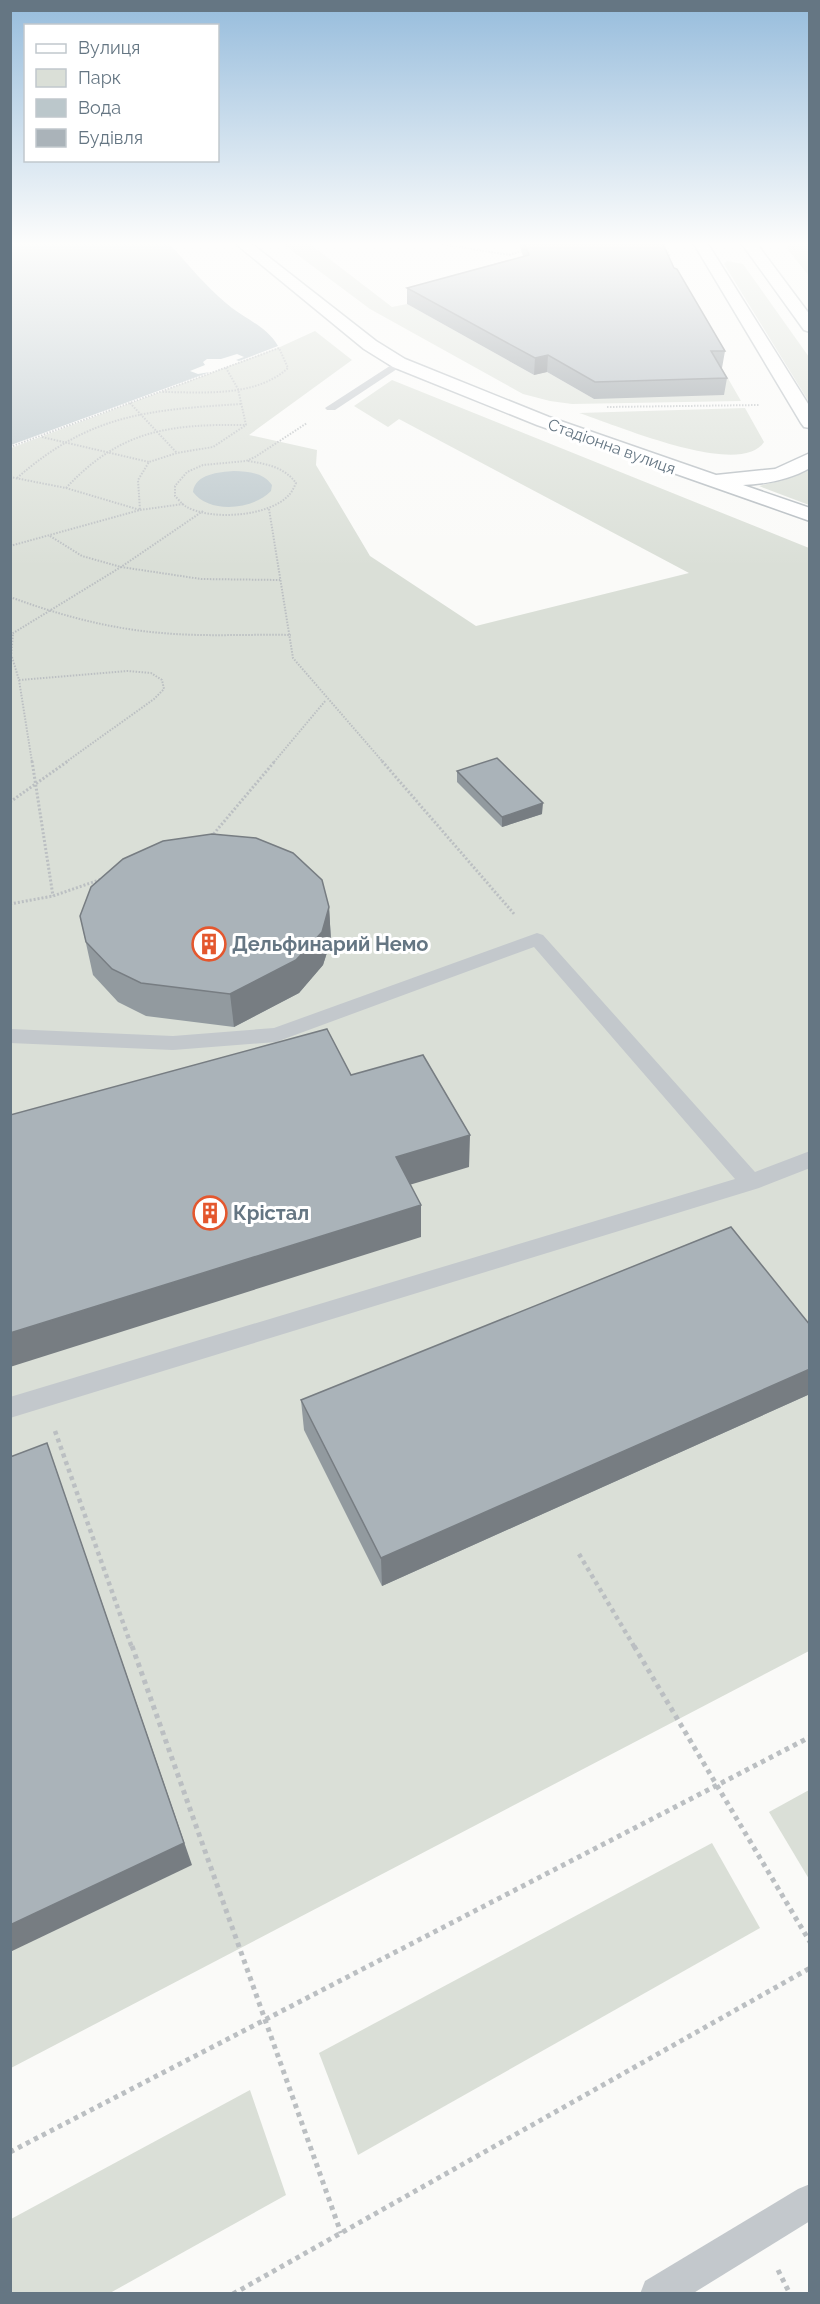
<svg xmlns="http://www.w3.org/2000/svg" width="820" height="2304" viewBox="0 0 820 2304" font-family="Raleway,sans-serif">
  <rect width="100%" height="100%" fill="#fafaf8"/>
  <g fill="#dadfd7">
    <path d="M283,244h27l82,63 15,-3 127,71 13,-3 47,27 115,-31h13l19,33 -169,3 -22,-3 -27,-7 -153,-85z"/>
    <path d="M790,244h19v32l-23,-29z"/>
    <path d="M727,261l16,3 66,93v45l-85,-138z"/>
    <path d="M315,331l37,29 -103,75 68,15 -1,15 54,91 106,70 213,-53 -290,-154 -11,8 -34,-21 38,-26 417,168v1103l-798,417v-1620l269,-101z"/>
    <path d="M745,408l19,34c-24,37 -150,-18 -185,-29z"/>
    <path d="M809,469v36l-50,-19 31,-8z"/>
    <path d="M809,1790v89l-40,-67z"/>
    <path d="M712,1843l48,85 -402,227 -39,-102z"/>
    <path d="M250,2090l36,105 -176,98h-99v-74z"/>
  </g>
  <g fill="#bbc7cb">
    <path d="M11,244h159c20,23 39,46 62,64 17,13 35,19 46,38l-39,15 -3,-1 8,-3 -7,-3 -16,5h-14l-4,3 2,3 -15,6 8,3 12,-2 -199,73z"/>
    <path d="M234,471c15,1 29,1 38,14l-1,6c-18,19 -62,23 -78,1 2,-18 26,-20 41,-21z"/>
  </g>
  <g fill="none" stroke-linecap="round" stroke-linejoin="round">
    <defs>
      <g id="secondary">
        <path d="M236,244h16l124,97 29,18 144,58 167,58 59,-6 35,-16v15c-21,12 -44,16 -67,17l67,23v13l-273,-96 -144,-58 -29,-18z"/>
        <path d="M694,244h14l102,163v21l-6,-1 -3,-4z"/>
        <path d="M742,244h15l53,71v17l-6,-2z"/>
      </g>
    </defs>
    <use href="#secondary" stroke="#b3babf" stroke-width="3"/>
    <g stroke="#bbbfc2" stroke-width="2" stroke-dasharray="1.5 1.5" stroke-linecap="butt">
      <path d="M441,244l68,11 17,-5"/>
      <path d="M663,244l7,12"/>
      <path d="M130,403l47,50"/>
      <path d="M607,407l152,-2"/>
      <path d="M42,437l107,25"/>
      <path d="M10,447l269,-99 9,20c-33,30 -86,24 -127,24"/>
      <path d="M248,461c19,3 36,6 48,22 -2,4 -4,9 -7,12 -20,22 -79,26 -104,11 -3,-2 -7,-7 -10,-10v-10l12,-14 16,-7 43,-4 9,-4 52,-34"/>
      <path d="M10,477l56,11 74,22 -2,-30 11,-18 28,-9 36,-6 33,-22 -8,-36 -12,-21"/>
      <path d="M17,478c73,-64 131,-68 224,-74"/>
      <path d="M66,488c54,-58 103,-64 179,-63"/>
      <path d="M269,509l24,149 90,104"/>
      <path d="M50,536l32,20 39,11 80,12 79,1"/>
      <path d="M10,546l130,-36 43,-6"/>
      <path d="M10,597c49,18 100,32 152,36 43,4 86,1 129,2"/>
      <path d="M10,635l111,-68 82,-56"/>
      <path d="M11,657l2,-23"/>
      <path d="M12,657l7,23 13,82"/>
      <path d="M19,680l109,-9 23,2 11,7 2,9 -10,10 -88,63"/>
      <path d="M274,762l52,-62"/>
    </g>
    <g stroke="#bbbfc2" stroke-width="3" stroke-dasharray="2 2" stroke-linecap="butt">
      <path d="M32,761l21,135"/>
      <path d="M382,761l133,154"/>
      <path d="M10,802l58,-41"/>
      <path d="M211,837l64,-76"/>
      <path d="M10,904l43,-8 49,-17"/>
    </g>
    <g stroke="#bbbfc2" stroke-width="4.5" stroke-dasharray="4 4" stroke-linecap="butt">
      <path d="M55,1431l77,217"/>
      <path d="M579,1554l56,94"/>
    </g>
    <g stroke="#bbbfc2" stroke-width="5" stroke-dasharray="4.5 4.5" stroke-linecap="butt">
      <path d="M132,1646l209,587"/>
      <path d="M634,1646l176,296"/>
      <path d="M10,2152l800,-415"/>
      <path d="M778,2270l12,24"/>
      <path d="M233,2294l577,-326"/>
    </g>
    <g fill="#c3c8cc" fill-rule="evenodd">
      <path d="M399,360l5,3 -1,2 -68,45h-8l-2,-2z"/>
      <path d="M537,933l6,2 212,237 55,-21v17l-51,20 -749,230v-21l725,-218 -201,-232 -258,95 -103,8 -163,-7v-14l163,7 101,-8z"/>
      <path d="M810,2184v37l-118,73h-52l5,-13 153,-92z"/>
    </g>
    <use href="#secondary" fill="#fff" fill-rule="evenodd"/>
  </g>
  <g fill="#929a9f">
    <path d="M519,244h144l11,24 51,83 -3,17h-1l6,10 -3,17 -130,4 -47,-27 -13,3 -127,-71v-16l116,-32z"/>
    <path d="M457,771l85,43 -40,13 -45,-45z"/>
    <path d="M329,907l2,33 -8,25 -24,28 -65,34 -88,-11 -28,-14 -25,-27 -13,-59z"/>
    <path d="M810,1325v69l-428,192 -78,-156 -3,-30z"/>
  </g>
  <g fill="#777d82">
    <path d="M548,355l-1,17 -13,3 1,-17z"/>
    <path d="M543,803l-1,11 -40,13v-10z"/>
    <path d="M329,907l2,33 -8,25 -24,28 -65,34 -4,-33z"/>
    <path d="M470,1135l-1,32 -73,22v-32z"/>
    <path d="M421,1205v32l-411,130v-34z"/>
    <path d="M810,1369v25l-428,192 -1,-28z"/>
    <path d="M47,1443l145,422 -182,87v-27z"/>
  </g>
  <g fill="#aab3b9" stroke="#777d82" stroke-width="1.5">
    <path d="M525,244h138l11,24 3,1 48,82h-14l16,27 -132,4 -47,-27 -13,3 -128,-70 122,-33z"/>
    <path d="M497,758l46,45 -41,14 -45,-46z"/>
    <path d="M212,834l44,4 37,15 29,27 7,27 -7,25 -26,28 -66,34 -89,-11 -29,-14 -26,-27 -6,-26 11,-29 32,-28 40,-18z"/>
    <path d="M327,1029l24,46 72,-20 47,80 -74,22 25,48 -411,128v-218z"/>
    <path d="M731,1227l79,98v44l-429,189 -80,-158z"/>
    <path d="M47,1443l137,400 -174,82v-468z"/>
  </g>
  <linearGradient id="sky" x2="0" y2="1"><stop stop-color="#96bcdc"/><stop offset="0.43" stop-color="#fdfdfc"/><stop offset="1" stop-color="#fdfdfc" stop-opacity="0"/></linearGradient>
  <rect width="820" height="567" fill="url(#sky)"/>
  <defs>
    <symbol id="building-ring" viewBox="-11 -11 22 22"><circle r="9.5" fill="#fff" stroke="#e4572e" stroke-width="1.5"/><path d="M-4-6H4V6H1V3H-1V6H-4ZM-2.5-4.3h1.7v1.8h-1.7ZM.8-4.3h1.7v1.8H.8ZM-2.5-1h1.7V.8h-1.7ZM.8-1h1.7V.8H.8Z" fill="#e4572e"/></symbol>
  </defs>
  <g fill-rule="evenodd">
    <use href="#building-ring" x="190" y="925" width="38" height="38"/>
    <use href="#building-ring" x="191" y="1194" width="38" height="38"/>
  </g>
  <g text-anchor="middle" stroke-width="6" stroke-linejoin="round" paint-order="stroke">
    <g font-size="16" fill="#657683" stroke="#fff">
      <text transform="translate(612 446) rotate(20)" y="6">Стадіонна вулиця</text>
    </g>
    <g font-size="20" font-weight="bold" fill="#657683" stroke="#fff" text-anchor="start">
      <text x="232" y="951">Дельфинарий Немо</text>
      <text x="233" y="1220">Крістал</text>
    </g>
  </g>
  <rect width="820" height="2304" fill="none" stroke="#657683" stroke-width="24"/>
  <rect x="24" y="24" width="195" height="138" fill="#ffffff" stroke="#c1c8cd" stroke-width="1.5"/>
  <rect x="36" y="44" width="30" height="9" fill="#ffffff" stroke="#c1c8cd" stroke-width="1.5"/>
  <text x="78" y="54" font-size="18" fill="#657683">Вулиця</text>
  <rect x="36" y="69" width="30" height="18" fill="#dadfd7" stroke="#c1c8cd" stroke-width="1.5"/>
  <text x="78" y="84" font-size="18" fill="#657683">Парк</text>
  <rect x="36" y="99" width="30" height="18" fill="#bbc7cb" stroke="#c1c8cd" stroke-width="1.5"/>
  <text x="78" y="114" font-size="18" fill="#657683">Вода</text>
  <rect x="36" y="129" width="30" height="18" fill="#aab3b9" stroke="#c1c8cd" stroke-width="1.5"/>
  <text x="78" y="144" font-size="18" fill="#657683">Будівля</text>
</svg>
